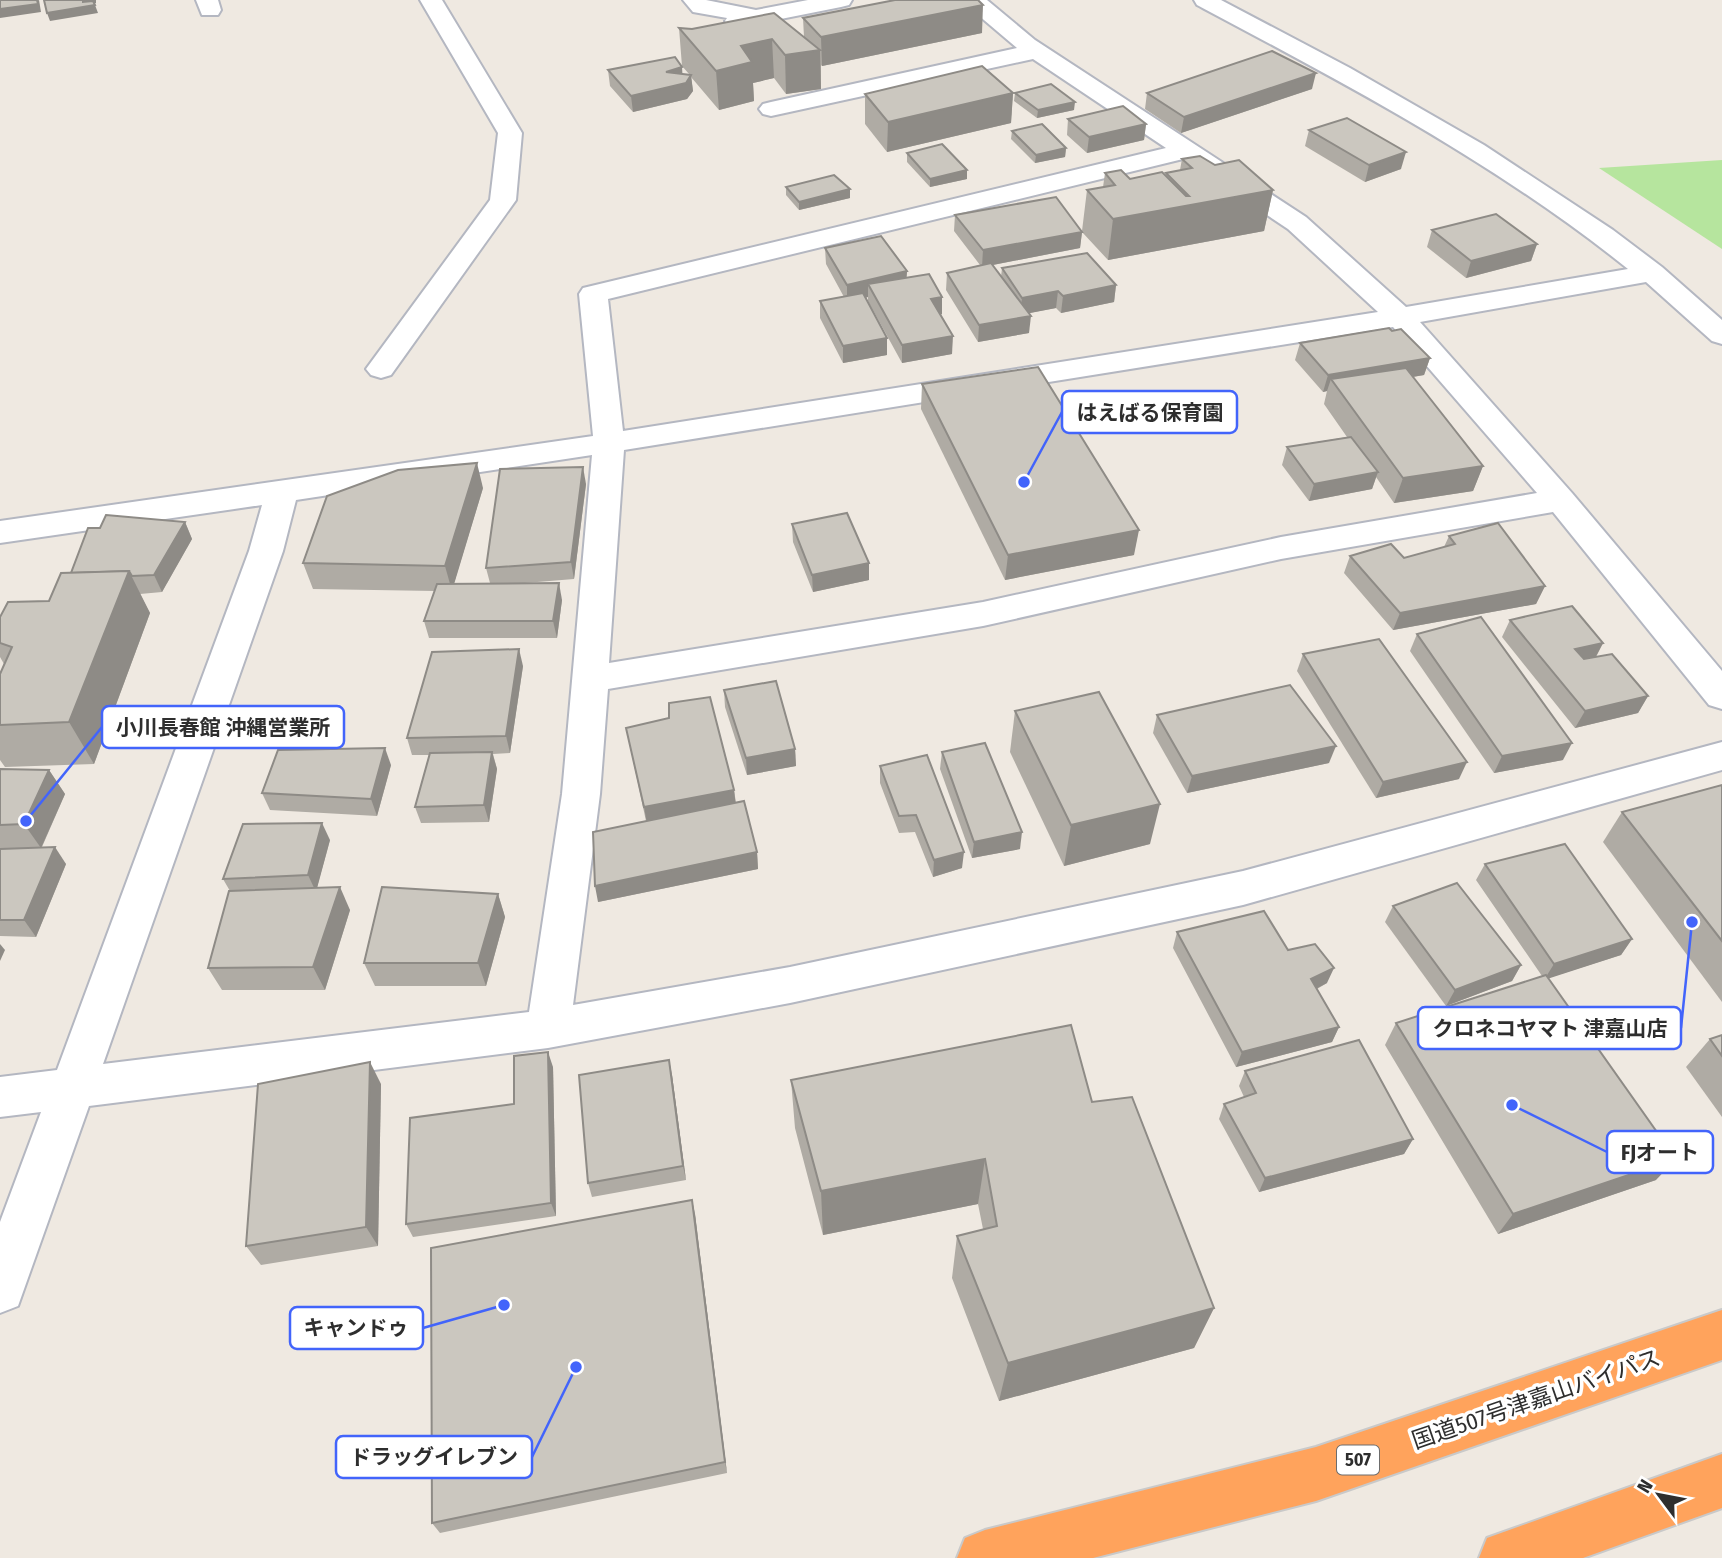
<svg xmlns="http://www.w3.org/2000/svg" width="1722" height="1558" viewBox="0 0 1722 1558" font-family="'Fira Sans Condensed','Noto Sans JP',sans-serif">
  <rect width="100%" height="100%" fill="#efe9e1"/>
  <path fill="#b6e59e" d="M1722,160v89l-123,-81z"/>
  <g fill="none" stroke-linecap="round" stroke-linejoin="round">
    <defs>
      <g id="minor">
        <path d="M196,0h22l3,10 -3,5h-16z"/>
        <path d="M420,0h22l80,133 -6,67 -125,175 -10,3 -10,-3 -5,-6 124,-169 8,-67z"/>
        <path d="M683,0h23l50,10 52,-10h44l-3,5 -8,2 -105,21 -8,-2 -3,-5 2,-3 -34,-6z"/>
        <path d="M971,0h16l48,40 271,177 100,90 222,-38c-132,-106 -282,-185 -431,-264l-3,-5h27l129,68 134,77 129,85 49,37 60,53v24l-10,-3 -66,-59 -226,40 152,171 150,178v38l-13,-4 -156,-193 -272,47 -298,67 -375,63 -8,105 -27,211 217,-38 453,-96 479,-129v28l-479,135 -453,98 -242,45 -459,58 -71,200 -18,7v-91l41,-110 -41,5v-40l57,-7 192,-519 13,-46 -262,38v-22l593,-85 -14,-142 4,-6 583,-140 -133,-89 -262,57 -8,-2 -4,-5 4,-5 8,-2 246,-54 -46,-39 -3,-5zM1183,159l105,70 90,83 -755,119 -15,-132zM1393,327l144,166 -256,44 -298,65 -374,61 15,-213zM592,455l-30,339 -33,218 -426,52 180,-513 13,-51z"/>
      </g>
      <g id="highway">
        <path d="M1722,1310v50l-406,141 -223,57h-136l8,-20 20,-8 331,-83z"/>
        <path d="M1722,1454v54l-139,50h-104l8,-20z"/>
      </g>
    </defs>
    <use href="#minor" stroke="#b4b7c1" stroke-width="4"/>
    <use href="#highway" stroke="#c9c9c9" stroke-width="4"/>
    <use href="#minor" fill="#fff" fill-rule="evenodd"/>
    <use href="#highway" fill="#ffa35c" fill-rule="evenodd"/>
  </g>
  <g fill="#afaba4">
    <path d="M803,18l179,15 -160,33 -1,-1v24l-35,5 -12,-16 -21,5 1,18 -35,9 -28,-33 2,14 -6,8 -54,13 -23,-26 -2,-16 81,4 -7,-8 -3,-38 125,9z"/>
    <path d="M1312,89l-131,44 -36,-24 2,-16z"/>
    <path d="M1013,93l-2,30 -124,29 -22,-28v-30z"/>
    <path d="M1015,93l59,17 -37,8 -23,-17z"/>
    <path d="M1068,119l78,5 -2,16 -57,13 -20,-18z"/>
    <path d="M1309,130l92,39 -36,13 -60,-36z"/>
    <path d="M1012,131l54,17 -1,9 -30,6 -24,-24z"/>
    <path d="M907,153l60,17v9l-37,8 -23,-25z"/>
    <path d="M1182,159l33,6 58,25 -9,41 -156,29 -26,-28 -2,16 -87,17 8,12 1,-9 114,17 -2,17 -53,11 -5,-5 -27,5v20l-51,9 -32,-52 1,-17 33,-8 -26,-34 1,-16 127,16 5,-41 16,-3 2,-14 25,6 35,-3 1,-3 14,-3z"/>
    <path d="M786,187l64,2v9l-51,12 -13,-15z"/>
    <path d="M1432,230l105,14 -6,17 -65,17 -39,-31z"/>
    <path d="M825,248l82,23 -1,7 36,36 -2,1 12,39 -50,9 -34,-62v-4l-3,1 22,57 -44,8 -23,-45v-17l24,-4 -18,-33z"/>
    <path d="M1392,331l38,27 -6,17 -11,2 70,89 -10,25 -79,12 -18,-26 -4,12 -63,12 -27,-36 5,-18 60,-10 -23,-33 3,-13 -4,1 -28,-32 5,-17z"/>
    <path d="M922,384l212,171 -129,25 -84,-171z"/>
    <path d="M586,484l-12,95 -49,4 37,17 -5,38h-128l-5,-17 11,-30 -122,-2 -10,-26 180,-75 -29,95h36l-4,-15z"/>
    <path d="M185,522l7,17 -30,53 -22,2 10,19 -56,151 -89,3 -5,-7v-86l4,-10 -4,-7v-40l49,-16 22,-28 29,-45z"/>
    <path d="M792,524l77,39v17l-56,12 -20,-50z"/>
    <path d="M1449,536l96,50 -9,18 -143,26 -49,-57 6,-17 54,2 40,-11z"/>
    <path d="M1510,620l93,23 -7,14 52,39 -10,17 -63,15 -73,-91z"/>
    <path d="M1417,634l146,126 -69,13 -84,-122z"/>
    <path d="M1303,654l156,125 -83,19 -79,-127z"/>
    <path d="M523,666l-13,87 -17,1 4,15 -8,53 -68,1 -6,-16 14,-52h-17l-5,-17z"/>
    <path d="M724,690l71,59 1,17 -49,9 -22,-68z"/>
    <path d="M1015,711l135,133 -86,22 -54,-114z"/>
    <path d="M1157,715l172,48 -142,30 -34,-60z"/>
    <path d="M626,728l108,62 2,13 21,49 1,17 -160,33 48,-81z"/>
    <path d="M942,752l78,97 -48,9 -32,-89z"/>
    <path d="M391,765l-14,51 -107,-6 -8,-17z"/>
    <path d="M880,766l82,102 -29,9 -18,-45 -16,1 -19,-50z"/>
    <path d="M0,769l49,1 16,24 -23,53 24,17 -30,73 -36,-1z"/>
    <path d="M1722,785v217l-119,-160 19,-30z"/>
    <path d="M330,840l-13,47 33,23 -25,80h-103l-14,-22 22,-77 -7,-12z"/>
    <path d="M1485,864l147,75 -11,16 -73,23 108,202 -158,54 -113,-189 11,-22 146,-47 -66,-96z"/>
    <path d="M498,894l7,23 -19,69h-111l-11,-23z"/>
    <path d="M1393,906l128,59 -9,16 -66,25 -61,-84z"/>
    <path d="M1177,932l111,18 39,33 -10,6 22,38 -7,15 -96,25 -63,-119z"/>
    <path d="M1722,1035v82l-36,-50 24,-28z"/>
    <path d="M553,1067l3,149 -143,21 -7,-13z"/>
    <path d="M1245,1071l168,68 -9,15 -145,38 -40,-73 5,-15 20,-7 -5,-11z"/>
    <path d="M672,1075l14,105 -94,17 -4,-14z"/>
    <path d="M791,1080l301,22 122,206 -20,40 -195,53 -47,-123 5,-42 26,-7 -5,-25 -155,31 -28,-107z"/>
    <path d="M381,1084l-3,162 -117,19 -15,-19z"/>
    <path d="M695,1214l32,259 -287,60 -8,-10z"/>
  </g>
  <g fill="#8e8b86">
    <path d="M39,0l2,12 -41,6v-9z"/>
    <path d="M83,0h13v3l-9,2h8l3,8 -48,8 -3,-8 36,-11z"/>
    <path d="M983,5l-1,28 -160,33 -1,-29z"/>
    <path d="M772,39l2,39 -21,5 1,18 -35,9 -3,-39 25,-25z"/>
    <path d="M820,50l1,39 -35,5 -1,-39z"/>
    <path d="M682,67l1,16 8,-8 2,16 -6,8 -54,13 -2,-16 35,-24z"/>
    <path d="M1316,73l-4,16 -131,44 3,-16z"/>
    <path d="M1013,93l-2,30 -124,29 1,-30z"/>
    <path d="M1075,102l-1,8 -37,8 1,-8z"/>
    <path d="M1146,124l-2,16 -57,13 2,-16z"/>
    <path d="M1066,148l-1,9 -30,6 1,-8z"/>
    <path d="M1406,152l-5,17 -36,13 4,-17z"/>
    <path d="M967,170v9l-37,8v-8z"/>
    <path d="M850,189v9l-51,12v-8z"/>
    <path d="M1273,190l-9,41 -156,29 5,-41z"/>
    <path d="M1082,232l-2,16 -98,19 1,-17z"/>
    <path d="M1537,244l-6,17 -65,17 5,-17z"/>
    <path d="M907,271l-1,17 -38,-4v13l-21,5v-17z"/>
    <path d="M1116,285l-2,17 -53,11 2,-17z"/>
    <path d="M1058,291l-2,17 -36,7 2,-17z"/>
    <path d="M942,297v17l-11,2v-17z"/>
    <path d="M1031,316l-2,17 -51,9 1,-17z"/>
    <path d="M953,336l-1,18 -50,9v-18z"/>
    <path d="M887,338v17l-44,8v-17z"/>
    <path d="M1430,358l-6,17 -85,14 -8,-10 -4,12 -4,1 5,-17z"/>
    <path d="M477,463l6,25 -31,103 -7,-25z"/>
    <path d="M1483,466l-10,25 -79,12 9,-25z"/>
    <path d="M583,467l3,17 -12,95 -3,-17z"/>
    <path d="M1378,472l-6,17 -63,12 5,-17z"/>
    <path d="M185,522l7,17 -30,53 -8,-17z"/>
    <path d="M1139,530l-5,25 -129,25 3,-25z"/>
    <path d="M869,563v17l-56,12 -1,-17z"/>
    <path d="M129,571l21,42 -56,151 -25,-42z"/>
    <path d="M559,583l3,17 -5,38 -4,-17z"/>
    <path d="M1545,586l-9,18 -143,26 7,-17z"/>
    <path d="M1603,643l-9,17 -28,6 9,-17z"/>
    <path d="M519,649l4,17 -13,87 -4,-17z"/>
    <path d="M1648,696l-10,17 -63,15 10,-17z"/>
    <path d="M1572,743l-9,17 -69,13 8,-17z"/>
    <path d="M1336,746l-7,17 -142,30 5,-17z"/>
    <path d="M385,748l6,17 -14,51 -6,-17z"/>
    <path d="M795,749l1,17 -49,9 -1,-17z"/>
    <path d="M492,752l5,17 -8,53 -5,-17z"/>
    <path d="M1467,762l-8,17 -83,19 7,-16z"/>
    <path d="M49,770l16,24 -24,54 -17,-24z"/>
    <path d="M734,790l2,17 -89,17 -3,-17z"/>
    <path d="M1160,804l-10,40 -86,22 7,-41z"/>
    <path d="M322,823l8,17 -14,52 -8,-17z"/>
    <path d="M1022,832l-2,17 -48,9 2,-16z"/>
    <path d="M55,847l11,17 -30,73 -12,-17z"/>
    <path d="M757,852l1,17 -160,33 -3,-16z"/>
    <path d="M964,852l-2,16 -29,9 1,-17z"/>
    <path d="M340,887l10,23 -25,80 -12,-23z"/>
    <path d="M498,894l7,23 -19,69 -8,-23z"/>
    <path d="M1632,939l-11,16 -77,25 10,-16z"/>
    <path d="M0,944l5,6 -5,11z"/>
    <path d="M1521,965l-9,16 -66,25 9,-16z"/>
    <path d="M1334,968l-7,15 -23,12 7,-16z"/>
    <path d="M1339,1027l-7,15 -96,25 6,-15z"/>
    <path d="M548,1052l5,15 3,149 -5,-13z"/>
    <path d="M669,1060l3,15 14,105 -3,-14z"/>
    <path d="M370,1062l11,22 -3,162 -12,-19z"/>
    <path d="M1413,1139l-9,15 -145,38 6,-14z"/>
    <path d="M985,1159l-7,45 -155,31 -2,-44z"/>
    <path d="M1676,1159l-20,21 -158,54 15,-20z"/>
    <path d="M692,1200l3,14 32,259 -2,-11z"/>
    <path d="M1214,1308l-20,40 -195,53 9,-38z"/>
  </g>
  <g fill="#cbc7bf" stroke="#8e8b86" stroke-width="2">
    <path d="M0,0h37l1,4 -38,5z"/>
    <path d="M44,0h39v2l10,-1 2,4 -48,8z"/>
    <path d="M895,0h83l5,5 -162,32 -18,-19z"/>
    <path d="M774,13l46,37 -35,5 -13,-16 -31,7 11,16 -36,9 -37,-43 13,1z"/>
    <path d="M1272,51l44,22 -132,44 -37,-24z"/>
    <path d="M675,57l7,10 -16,5 25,3 -5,8 -55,13 -23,-26z"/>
    <path d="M982,66l31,27 -125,29 -23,-28z"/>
    <path d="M1051,84l24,18 -37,8 -23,-17z"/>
    <path d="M1123,106l23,18 -57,13 -21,-18z"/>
    <path d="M1347,118l59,34 -37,13 -60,-35z"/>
    <path d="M1042,124l24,24 -30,7 -24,-24z"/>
    <path d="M942,144l25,26 -37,9 -23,-26z"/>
    <path d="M1200,156l15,9 24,-5 34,30 -160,29 -26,-29 28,-5 -10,-12 16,-3 9,9 32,-7 24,24h3l-23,-23 26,-5 -10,-9z"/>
    <path d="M834,175l16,14 -51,13 -13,-15z"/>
    <path d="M1056,197l26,35 -99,18 -28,-35z"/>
    <path d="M1496,214l41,30 -66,17 -39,-31z"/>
    <path d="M881,236l26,35 -60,14 -22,-37z"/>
    <path d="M1087,253l29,32 -53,11 -5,-5 -36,7 -20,-30z"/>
    <path d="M991,263l40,53 -52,9 -32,-52z"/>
    <path d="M929,274l13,23 -11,2 22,37 -51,9 -34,-61z"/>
    <path d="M863,293l24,45 -44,8 -23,-45z"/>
    <path d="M1389,328l3,3 9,-2 29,29 -102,17 -28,-32z"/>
    <path d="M1038,367l101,163 -131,25 -86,-171z"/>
    <path d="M1406,368l77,98 -80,12 -72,-99z"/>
    <path d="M1351,437l27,35 -64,12 -27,-37z"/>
    <path d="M477,463l-32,103 -142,-3 24,-67 71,-26z"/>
    <path d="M583,467l-12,95 -85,6 14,-99z"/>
    <path d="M847,513l22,50 -57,12 -20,-51z"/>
    <path d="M106,515l79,7 -31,53 -22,1 -3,-5 -58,2 17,-45h12z"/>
    <path d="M1498,523l47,63 -145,27 -50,-57 41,-12 13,14 51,-14 -6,-8z"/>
    <path d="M129,571l-60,151 -69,3v-51l12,-27 -12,-4v-26l8,-15 41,-1 12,-28z"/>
    <path d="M559,583l-6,38h-129l13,-37z"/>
    <path d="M1572,606l31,37 -28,6 9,10 28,-5 36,42 -63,15 -75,-91z"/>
    <path d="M1481,617l91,126 -70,13 -85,-122z"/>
    <path d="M1379,639l88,123 -84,20 -80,-128z"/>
    <path d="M519,649l-13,87 -99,2 25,-86z"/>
    <path d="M776,681l19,68 -49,9 -22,-68z"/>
    <path d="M1290,685l46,61 -144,30 -35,-61z"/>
    <path d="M1099,692l61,112 -89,21 -56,-114z"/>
    <path d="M710,697l24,93 -90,17 -18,-79 43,-10v-15z"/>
    <path d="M985,743l37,89 -48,10 -32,-90z"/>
    <path d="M385,748l-14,51 -109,-6 16,-43z"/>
    <path d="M492,752l-8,53 -69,2 15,-54z"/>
    <path d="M927,755l37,97 -30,8 -18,-45 -17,1 -19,-50z"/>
    <path d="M0,769l49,1 -25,54 -24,1z"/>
    <path d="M1722,785v156l-100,-129z"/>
    <path d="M744,801l13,51 -162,34 -2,-54z"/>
    <path d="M322,823l-14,52 -85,4 20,-55z"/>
    <path d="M1565,844l67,95 -78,25 -69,-100z"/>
    <path d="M55,847l-31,73h-24v-71z"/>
    <path d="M1457,883l64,82 -66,25 -62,-84z"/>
    <path d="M340,887l-27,80 -105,1 21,-77z"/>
    <path d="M382,887l116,7 -20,69h-114z"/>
    <path d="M1264,911l24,39 27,-6 19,24 -23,11 28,48 -97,25 -65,-120z"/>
    <path d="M1546,975l130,184 -163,55 -117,-191z"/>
    <path d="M1071,1025l21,77 40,-5 82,211 -206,55 -51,-127 40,-10 -12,-67 -164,32 -30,-111z"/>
    <path d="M1722,1035v21l-12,-17z"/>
    <path d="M1359,1040l54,99 -148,39 -41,-74 32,-11 -11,-22z"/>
    <path d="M548,1052l3,151 -145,21 4,-106 104,-14v-48z"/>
    <path d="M669,1060l14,106 -95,17 -9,-108z"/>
    <path d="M370,1062l-4,165 -120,19 12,-162z"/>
    <path d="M692,1200l33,262 -293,61 -1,-275z"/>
  </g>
  <g text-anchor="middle" stroke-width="7" stroke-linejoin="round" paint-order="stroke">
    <rect fill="#fff" stroke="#6d6d6d" stroke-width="2" x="1337" y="1445.5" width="42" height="29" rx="5"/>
    <g font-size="18" font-weight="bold" fill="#2e2e2e">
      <text x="1358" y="1466">507</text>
    </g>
    <g font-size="23" fill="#2e2e2e" stroke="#fff">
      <text transform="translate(1536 1399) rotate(-19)" y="8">国道507号津嘉山バイパス</text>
    </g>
  </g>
  <path fill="none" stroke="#4264fb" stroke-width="2.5" d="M1024 482L1062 412M26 821L102 727M1692 922L1681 1028M1512 1105L1607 1152M504 1305L423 1328M576 1367L532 1457"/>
  <g fill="#4264fb" stroke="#fff" stroke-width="2.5">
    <circle cx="1024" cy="482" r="7"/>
    <circle cx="26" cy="821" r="7"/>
    <circle cx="1692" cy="922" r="7"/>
    <circle cx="1512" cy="1105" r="7"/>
    <circle cx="504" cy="1305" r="7"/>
    <circle cx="576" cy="1367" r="7"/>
  </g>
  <g fill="#fff" stroke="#4264fb" stroke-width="2.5">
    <rect x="1062" y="391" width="175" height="42" rx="7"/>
    <rect x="102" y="706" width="242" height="42" rx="7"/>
    <rect x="1418" y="1007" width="263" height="42" rx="7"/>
    <rect x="1607" y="1131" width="106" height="42" rx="7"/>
    <rect x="290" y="1307" width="133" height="42" rx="7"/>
    <rect x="336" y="1436" width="196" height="42" rx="7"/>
  </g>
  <g font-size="21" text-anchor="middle" font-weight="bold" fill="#2e2e2e">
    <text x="1150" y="420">はえばる保育園</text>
    <text x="223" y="735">小川長春館 沖縄営業所</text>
    <text x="1550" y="1036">クロネコヤマト 津嘉山店</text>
    <text x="1660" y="1160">FJオート</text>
    <text x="356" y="1335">キャンドゥ</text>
    <text x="434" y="1464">ドラッグイレブン</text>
  </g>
  <g transform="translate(1659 1495) rotate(302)" stroke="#ffffff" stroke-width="5" paint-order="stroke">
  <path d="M0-5L12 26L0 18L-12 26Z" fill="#2e2e2e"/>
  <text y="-10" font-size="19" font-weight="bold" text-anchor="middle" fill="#2e2e2e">N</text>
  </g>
</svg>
